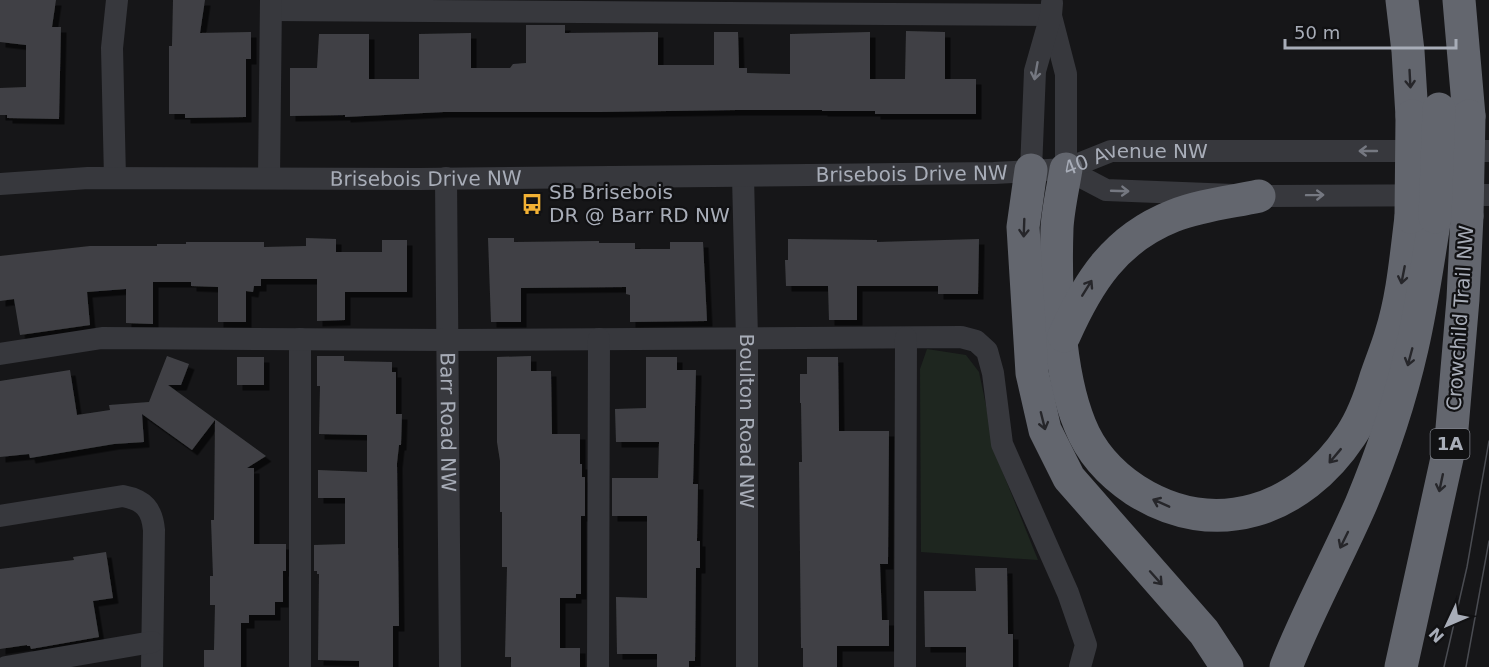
<svg xmlns="http://www.w3.org/2000/svg" width="1489" height="667" viewBox="0 0 1489 667" font-family="'DejaVu Sans',sans-serif">
  <defs>
    <filter id="shadow"><feDropShadow dx="5.5" dy="5.5" stdDeviation="0" flood-color="#0009"/></filter>
  </defs>
  <rect width="100%" height="100%" fill="#161618"/>
  <path fill="#1e261f" d="M927,349l39,6 13,17 18,86 41,102 -117,-8 -1,-183z"/>
  <g fill="#404145" filter="url(#shadow)">
    <path d="M0,0h56l-4,27h9l-2,92 -52,-1v-3h-7v-27l26,-1v-42l-26,-3z"/>
    <path d="M173,0h32l-5,33 51,-1v27h-5v58l-61,1v-4h-16v-68h3z"/>
    <path d="M526,25h39v8l93,-1v33h56v-33h24l1,36h8v5l43,1v-40l80,-2v47h35l1,-48 39,1v47h31v35h-101v-3h-53v-1h-84l-138,2h-156l-99,5v-2l-55,1v-48h27l2,-34h50v45h50v-45l52,-1v35h39l3,-4 13,-1z"/>
    <path d="M306,238l30,1v13h46v-12h25v52h-62v28l-28,1v-42h-56v7h-7l-1,6 -7,-1v31h-28v-35l-27,-1v-4h-38v42l-27,-1v-34l-39,3 3,33 -70,10 -6,-36 -14,2v-45l90,-10h67v-2h29v-2h78v5l42,-1z"/>
    <path d="M488,238h26v4l85,-1v2h36v6h35v-7h33l4,79 -77,1v-27l-4,-1v-7l-105,1v34h-30z"/>
    <path d="M788,239l89,1v2l102,-3 -1,55h-40v-8h-81v34h-28l-1,-34h-42l-1,-26h3z"/>
    <path d="M167,356l22,8 -8,21h-13l98,71 -19,12h7v76h32v27h-3v31h-8v13h-26v8h-8v44h-37v-17h10l1,-45h-5v-29h3l-2,-56h3l1,-100 -23,30 -50,-36 2,28 -30,2 -84,14 -1,-4 -29,3v-76l70,-11 7,45 33,-5 -1,-5 40,-3z"/>
    <path d="M317,356h27v5l48,1v10h4v42h6l-1,31h-2l-2,18 2,163h-6v41h-34v-6l-41,-1 1,-86h-2v-3h-3v-26l31,-1v-46h-27v-28l49,2v-37l-48,-1 1,-48h-3z"/>
    <path d="M531,356v15h20l1,63h28v30h2v13h3v39h-4v78h-5v4h-16v50h20v19h-69v-10h-6l2,-90h-5v-55h-2v-51l-3,-19v-85z"/>
    <rect x="237" y="357" width="27" height="28"/>
    <path d="M646,357h31v13h19l-3,114h5l-1,57h3v27h-4l-1,93h-6v6h-32v-13h-40l-1,-57 31,1v-82h-35v-38h46l1,-36h-43l-1,-33 31,-1z"/>
    <path d="M807,357h31l1,74h50l-1,133h-8l2,56h7v26h-52v21h-34v-19h-2l-2,-186h3l-1,-59h-1v-29h7z"/>
    <path d="M106,552l7,46 -20,3 6,36 -68,12 -1,-3h-3v-1l-27,4v-80l74,-9 -1,-3z"/>
    <path d="M975,568h32l1,66h5v33h-47v-20h-41l-1,-56h52z"/>
  </g>
  <g fill="none" stroke-linecap="round" stroke-linejoin="round">
    <g stroke="#37383d" stroke-width="22">
      <path d="M271,10l780,5"/>
      <path d="M1051,16l15,58v95"/>
      <path d="M1066,169l40,21 153,6 230,-1"/>
      <path d="M1031,170l4,-99 16,-56 1,-12"/>
      <path id="s1" d="M743,177l4,161v329"/>
      <path d="M115,178l-3,-130 5,-48"/>
      <path d="M269,178l2,-178"/>
      <path id="s2" d="M446,178l4,489"/>
      <path id="s3" d="M0,184l88,-6 331,1 575,-6 72,-4 45,-18h378"/>
      <path d="M300,339v328"/>
      <path d="M0,354l102,-16 346,2 513,-3 15,4 11,10 6,22 9,71 66,149 18,52 -6,22"/>
      <path d="M0,516l123,-20c21,4 29,13 31,34l-2,137"/>
      <path d="M6,667l146,-25"/>
      <path d="M598,667l1,-328"/>
      <path d="M905,667l1,-329"/>
    </g>
    <g stroke="#63666e" stroke-width="33">
      <path d="M1402,0l6,51 4,65"/>
      <path d="M1459,0l10,116"/>
      <path d="M1066,169c-3,19 -8,40 -9,59 -2,58 1,144 23,197 11,28 31,49 55,65 80,51 166,21 216,-55 12,-18 19,-38 25,-58 5,-15 11,-29 15,-43 12,-38 15,-78 20,-117"/>
      <path d="M1031,170l-8,57 9,146 13,57 24,48 135,154 23,35"/>
      <path d="M1064,336c24,-54 51,-97 109,-120 27,-11 58,-14 86,-20"/>
      <path d="M1286,667c22,-56 51,-108 75,-163 21,-50 39,-103 51,-156 10,-43 16,-87 23,-131"/>
      <path d="M1401,667l50,-227 12,-141 4,-83"/>
    </g>
    <g stroke="#4a4c52" stroke-width="1.5">
      <path d="M1444,667l23,-100 22,-126"/>
      <path d="M1466,667l23,-126"/>
    </g>
    <g stroke="#63666e" stroke-width="33">
      <path d="M1467,216l2,-100"/>
      <path d="M1411,217l1,-101"/>
      <path d="M1435,217l4,-108"/>
    </g>
  </g>
  <defs><path id="oneway-shaft" d="M-6 0H5M1.5-3L5.5 0L1.5 3" fill="none" stroke-width="1.6" stroke-linecap="round" stroke-linejoin="round" transform="scale(1.5)"/></defs>
  <g stroke="#757881">
    <use href="#oneway-shaft" transform="translate(1036 71) rotate(100)"/>
    <use href="#oneway-shaft" transform="translate(1368 151) rotate(180)"/>
    <use href="#oneway-shaft" transform="translate(1120 191) rotate(2)"/>
    <use href="#oneway-shaft" transform="translate(1315 195) rotate(-1)"/>
  </g>
  <g stroke="#26262a">
    <use href="#oneway-shaft" transform="translate(1410 79) rotate(87)"/>
    <use href="#oneway-shaft" transform="translate(1024 228) rotate(92)"/>
    <use href="#oneway-shaft" transform="translate(1403 275) rotate(101)"/>
    <use href="#oneway-shaft" transform="translate(1087 288) rotate(-58)"/>
    <use href="#oneway-shaft" transform="translate(1410 357) rotate(105)"/>
    <use href="#oneway-shaft" transform="translate(1043 421) rotate(76)"/>
    <use href="#oneway-shaft" transform="translate(1335 456) rotate(130)"/>
    <use href="#oneway-shaft" transform="translate(1441 483) rotate(102)"/>
    <use href="#oneway-shaft" transform="translate(1161 503) rotate(-156)"/>
    <use href="#oneway-shaft" transform="translate(1344 540) rotate(116)"/>
    <use href="#oneway-shaft" transform="translate(1156 578) rotate(48)"/>
  </g>
  <defs>
    <symbol id="bus-bare" viewBox="-9 -9 18 18"><path d="M-5-6H5V4H4V6H2V4H-2V6H-4V4H-5ZM-3.5-4V0h7V-4ZM-3.5 1.2v1.5H-2V1.2ZM2 1.2v1.5H3.5V1.2Z" fill="#f2b134" stroke="#111113" stroke-width="2.5" paint-order="stroke"/></symbol>
  </defs>
  <g fill-rule="evenodd">
    <use href="#bus-bare" x="517" y="189" width="30" height="30"/>
  </g>
  <g text-anchor="middle" stroke-width="4.5" stroke-linejoin="round" paint-order="stroke">
    <rect fill="#111113" stroke="#7b7e86" stroke-width="1.5" x="1430.5" y="429" width="39" height="30" rx="4.5"/>
    <g font-size="18" font-weight="bold" fill="#a8adb8">
      <text x="1450" y="450">1A</text>
    </g>
    <g font-size="20" fill="#a8adb8" stroke="#111113">
      <text dy="7" stroke="none"><textPath href="#s3" startOffset="1138">40 Avenue NW</textPath></text>
      <text dy="7" stroke="none"><textPath href="#s3" startOffset="912">Brisebois Drive NW</textPath></text>
      <text dy="7" stroke="none"><textPath href="#s3" startOffset="426">Brisebois Drive NW</textPath></text>
      <text transform="translate(1460 318) rotate(-86)" y="7">Crowchild Trail NW</text>
      <text dy="7" stroke="none"><textPath href="#s2" startOffset="244">Barr Road NW</textPath></text>
      <text dy="7" stroke="none"><textPath href="#s1" startOffset="244">Boulton Road NW</textPath></text>
    </g>
    <g font-size="20" fill="#a8adb8" stroke="#111113" text-anchor="start">
      <text x="549" y="199">SB Brisebois<tspan x="549" dy="23">DR @ Barr RD NW</tspan></text>
    </g>
  </g>
  <g transform="translate(1447 625) rotate(226)" stroke="#111113" stroke-width="4.5" paint-order="stroke">
  <path d="M0-4.5L10 22L0 15L-10 22Z" fill="#a8adb8"/>
  <text y="-9" font-size="16" font-weight="bold" text-anchor="middle" fill="#a8adb8">N</text>
  </g>
  <path d="M1285 39v9h171v-9" fill="none" stroke="#a8adb8" stroke-width="3"/>
  <text x="1294" y="39" font-size="18" fill="#a8adb8" stroke="#111113" stroke-width="4.5" paint-order="stroke">50 m</text>
</svg>
